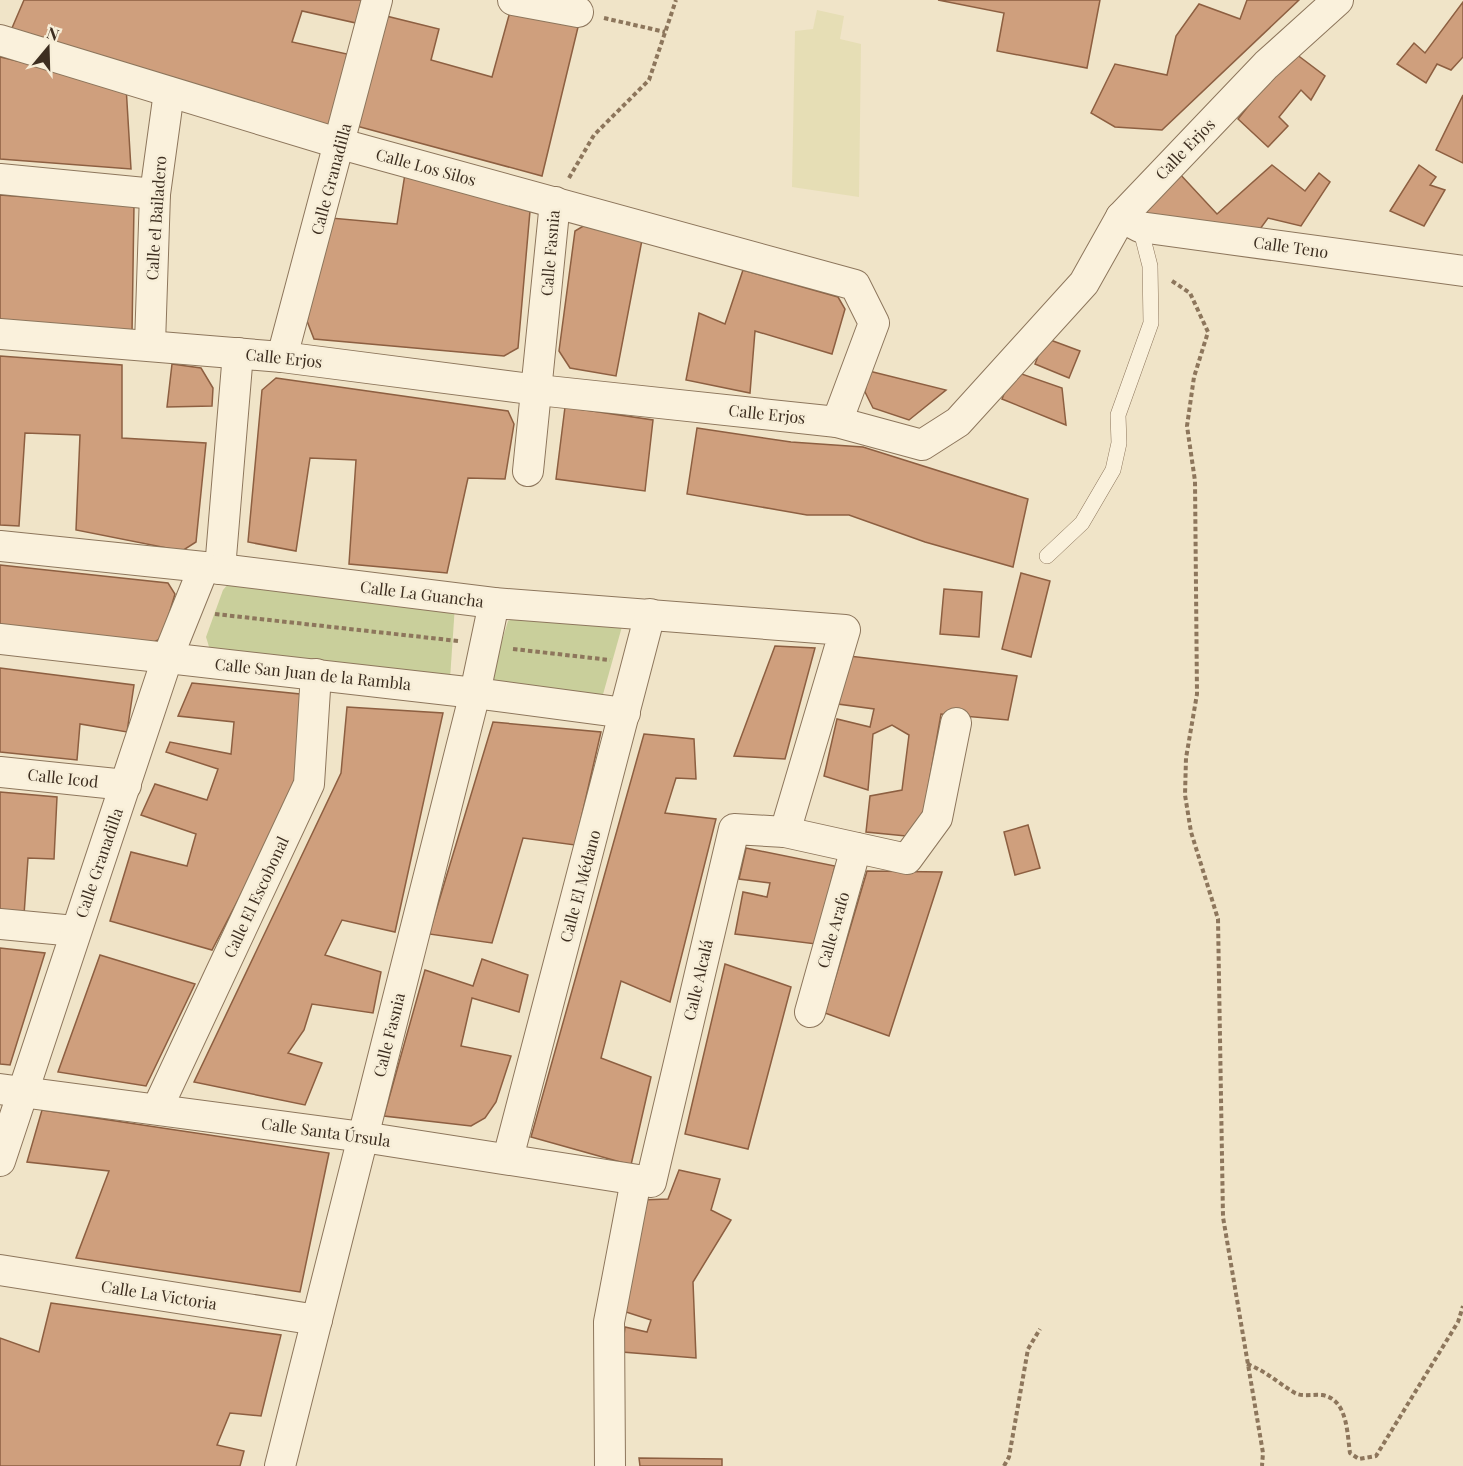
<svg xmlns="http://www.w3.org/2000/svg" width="1463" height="1466" viewBox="0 0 1463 1466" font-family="'Playfair Display',serif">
  <rect width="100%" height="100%" fill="#f0e4c8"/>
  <path fill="#e6deb5" d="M817,10l27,6 -4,23 21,5 -2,153 -67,-10 3,-156 18,-2z"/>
  <g fill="#c9cf9b">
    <path d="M229,583l226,22 -5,74 -240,-29 -4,-13 17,-47z"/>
    <path d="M513,619l110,4 -21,75 -112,-18 18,-59z"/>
  </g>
  <g fill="#cf9f7d" stroke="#8d5f41" stroke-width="1.5">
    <path d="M24,0h340l-8,23 -54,-12 -10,31 55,12 -14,83 -324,-102z"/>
    <path d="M938,0h162l-13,68 -90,-17 7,-38z"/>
    <path d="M1247,0h52l-137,130 -47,-3 -24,-14 24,-49 52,11 9,-39 23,-32 41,15z"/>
    <path d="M1463,2v55l-12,13 -14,-6 -11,19 -29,-19 17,-21 11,10z"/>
    <path d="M511,8l68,15 -37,153 -193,-52 33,-109 57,14 -8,31 61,17z"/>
    <path d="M1292,51l33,25 -14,24 -10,-10 -22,27 9,9 -20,21 -30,-28z"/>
    <path d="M0,57l126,29 5,83 -131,-10z"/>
    <path d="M1463,95v68l-27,-13z"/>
    <path d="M1272,165l33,26 14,-18 11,9 -29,44 -33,-8 -13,18 -121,-23 44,-41 39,42z"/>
    <path d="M1419,165l17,12 -6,8 15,5 -21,36 -34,-15z"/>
    <path d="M405,174l125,37 -12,137 -14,8 -190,-17 -7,-18 24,-103 66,6z"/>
    <path d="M0,195l134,10 -2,128 -132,-11z"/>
    <path d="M585,225l57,15 -26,136 -46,-8 -11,-17 16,-120z"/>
    <path d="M743,270l95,27 7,12 -13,45 -77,-23 -5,62 -64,-13 13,-67 26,11z"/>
    <path d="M1045,338l35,13 -11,27 -34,-14z"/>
    <path d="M0,356l122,9v73l84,5 -10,99 -14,9 -106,-21 4,-95 -55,-2 -6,93 -19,-1z"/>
    <path d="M172,364l29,4 12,20 -1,18 -45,1z"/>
    <path d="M869,371l77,19 -37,30 -36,-12 -8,-16z"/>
    <path d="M1013,371l49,17 4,37 -64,-26z"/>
    <path d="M276,378l232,33 6,13 -9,55 -37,-1 -21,95 -98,-9 7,-104 -46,-2 -14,93 -48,-9 14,-152z"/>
    <path d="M565,407l88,13 -8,71 -89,-12z"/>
    <path d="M697,428l94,14 72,5 165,52 -15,68 -88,-25 -76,-27h-42l-120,-21z"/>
    <path d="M0,565l168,18 7,11 -13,44 -16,8 -146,-16z"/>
    <path d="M1021,573l29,8 -19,76 -29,-8z"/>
    <path d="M944,589l38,3 -3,45 -39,-3z"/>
    <path d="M775,646l40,2 -30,111 -51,-3z"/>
    <path d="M849,656l168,20 -9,44 -67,-6 -17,97 -18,25 -40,-4 4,-36 32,-6 7,-55 -17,-10 -19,9 -5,56 -44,-14 13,-57 33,8 4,-18 -36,-5z"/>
    <path d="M0,668l134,17 -7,47 -47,-8 -3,36 -77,-8z"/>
    <path d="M192,683l108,11v65l-11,43 -77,148 -102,-29 21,-69 56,14 9,-32 -55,-19 14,-31 52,16 11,-31 -52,-17 4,-10 61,12 3,-32 -56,-6z"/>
    <path d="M347,707l96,6 -48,219 -53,-12 -17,35 56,17 -8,41 -61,-9 -8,26 -16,23 34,10 -17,42 -111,-23 147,-309z"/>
    <path d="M493,722l108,10 -26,113 -52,-7 -31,105 -63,-9z"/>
    <path d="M644,734l50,5 2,40 -20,-1 -11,35 51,6 -46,183 -49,-21 -20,77 50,19 -20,88 -100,-28z"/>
    <path d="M0,792l57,5 -3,62 -26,-1 -4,57 -24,-3z"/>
    <path d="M1028,825l12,43 -25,7 -11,-43z"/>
    <path d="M746,848l89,18 -19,78 -81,-10 8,-42 24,5 3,-14 -31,-4z"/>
    <path d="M867,871l75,1 -53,164 -64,-23z"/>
    <path d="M0,948l45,5 -35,112 -10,-1z"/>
    <path d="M100,955l95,29 -49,102 -88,-14z"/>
    <path d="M482,959l46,16 -9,37 -47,-14 -11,48 50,10 -15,46 -11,16 -14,8 -87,-10 41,-146 48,16z"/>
    <path d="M725,964l66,23 -43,162 -63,-15z"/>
    <path d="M42,1110l287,43 -29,139 -224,-34 33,-87 -82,-9z"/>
    <path d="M679,1170l41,9 -9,31 20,10 -38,62 3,76 -74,-6 3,-25 22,5 4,-12 -25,-8 14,-112 28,-1z"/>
    <path d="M51,1303l230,32 -20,81 -31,-3 -13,32 27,6 -4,15h-240v-128l39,14z"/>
    <path d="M639,1458l83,1v7h-82z"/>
  </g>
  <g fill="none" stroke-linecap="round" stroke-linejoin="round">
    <defs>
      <path id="lane" d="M1047,556l35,-33 31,-53 6,-27 -1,-28 33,-92 -1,-57 -10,-39"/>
      <g id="street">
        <path d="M513,0l65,12"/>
        <path d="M0,40l341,104 514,141 19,38 -37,99"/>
        <path d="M0,179l155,15"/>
        <path d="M1121,217l19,10 323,44"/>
        <path d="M0,334l282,23 256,33 299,32 85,23 36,-23 126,-139 37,-66 145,-152 72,-65"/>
        <path d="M150,344l5,-150 14,-102"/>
        <path d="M282,357l95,-357"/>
        <path d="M528,471l27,-269"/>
        <path d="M0,546l204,21 290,36 351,27 -60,202"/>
        <path d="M220,569l18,-216"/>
        <path d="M0,639l475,54 150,20"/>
        <path d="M0,772l126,13"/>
        <path d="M0,924l75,7"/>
        <path d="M810,1012l46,-164"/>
        <path d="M0,1089l363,48 288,45 83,-353 51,3 122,27 30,-41 19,-95"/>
        <path d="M157,1109l152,-325 7,-110"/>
        <path d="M508,1158l142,-544"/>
        <path d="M0,1161l167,-502 37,-92"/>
        <path d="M0,1270l317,50"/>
        <path d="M280,1466l195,-773 19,-90"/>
        <path d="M610,1466l-1,-144 27,-142"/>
      </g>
    </defs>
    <use href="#lane" stroke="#8d765c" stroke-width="16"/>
    <use href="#street" stroke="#8d765c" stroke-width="32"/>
    <g stroke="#8d765c" stroke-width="4" stroke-dasharray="4.5 3" stroke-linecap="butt">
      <path d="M604,18l61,14"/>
      <path d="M569,178l25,-43 55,-55 27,-80"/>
      <path d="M1172,281l18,12 18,39 -14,45 -7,49 8,55 2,213 -11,64 -1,37 6,37 27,87 5,298 40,236 -1,13"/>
      <path d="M215,614l243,27"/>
      <path d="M513,649l97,11"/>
      <path d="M1247,1364c19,7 31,19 48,29 7,4 18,1 27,2 26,4 25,39 28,58l9,6 17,-3 82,-134 5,-16"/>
      <path d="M1004,1466l5,-9 19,-108 12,-20"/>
    </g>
    <use href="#lane" stroke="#faf1dc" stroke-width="15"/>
    <use href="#street" stroke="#faf1dc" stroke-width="30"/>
  </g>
  <g text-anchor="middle" stroke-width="5" stroke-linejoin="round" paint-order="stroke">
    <g font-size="16" fill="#3d2e20" stroke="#f7eed8">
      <text transform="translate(1185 149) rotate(-46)" y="6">Calle Erjos</text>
      <text transform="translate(426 167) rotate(15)" y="6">Calle Los Silos</text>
      <text transform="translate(331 179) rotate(-75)" y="6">Calle Granadilla</text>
      <text transform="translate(156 218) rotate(-86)" y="6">Calle el Bailadero</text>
      <text transform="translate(1291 247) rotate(8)" y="6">Calle Teno</text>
      <text transform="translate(550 253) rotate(-85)" y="6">Calle Fasnia</text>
      <text transform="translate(284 358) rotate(6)" y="6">Calle Erjos</text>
      <text transform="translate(767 414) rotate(6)" y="6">Calle Erjos</text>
      <text transform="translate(422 594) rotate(7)" y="6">Calle La Guancha</text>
      <text transform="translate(313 674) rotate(6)" y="6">Calle San Juan de la Rambla</text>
      <text transform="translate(63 778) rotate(6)" y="6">Calle Icod</text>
      <text transform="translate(99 863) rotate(-71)" y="6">Calle Granadilla</text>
      <text transform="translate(580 886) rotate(-75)" y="6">Calle El Médano</text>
      <text transform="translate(256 897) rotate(-65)" y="6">Calle El Escobonal</text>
      <text transform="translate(833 930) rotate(-74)" y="6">Calle Arafo</text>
      <text transform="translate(698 980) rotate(-77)" y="6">Calle Alcalá</text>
      <text transform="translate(389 1035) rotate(-76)" y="6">Calle Fasnia</text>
      <text transform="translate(326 1132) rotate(8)" y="6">Calle Santa Úrsula</text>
      <text transform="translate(159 1295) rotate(9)" y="6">Calle La Victoria</text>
    </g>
  </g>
  <g transform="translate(48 48) rotate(19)" stroke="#f7eed8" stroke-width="4.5" paint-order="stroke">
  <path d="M0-4.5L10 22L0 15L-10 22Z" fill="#3d2e20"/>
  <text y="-9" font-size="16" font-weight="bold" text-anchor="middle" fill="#3d2e20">N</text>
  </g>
</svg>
